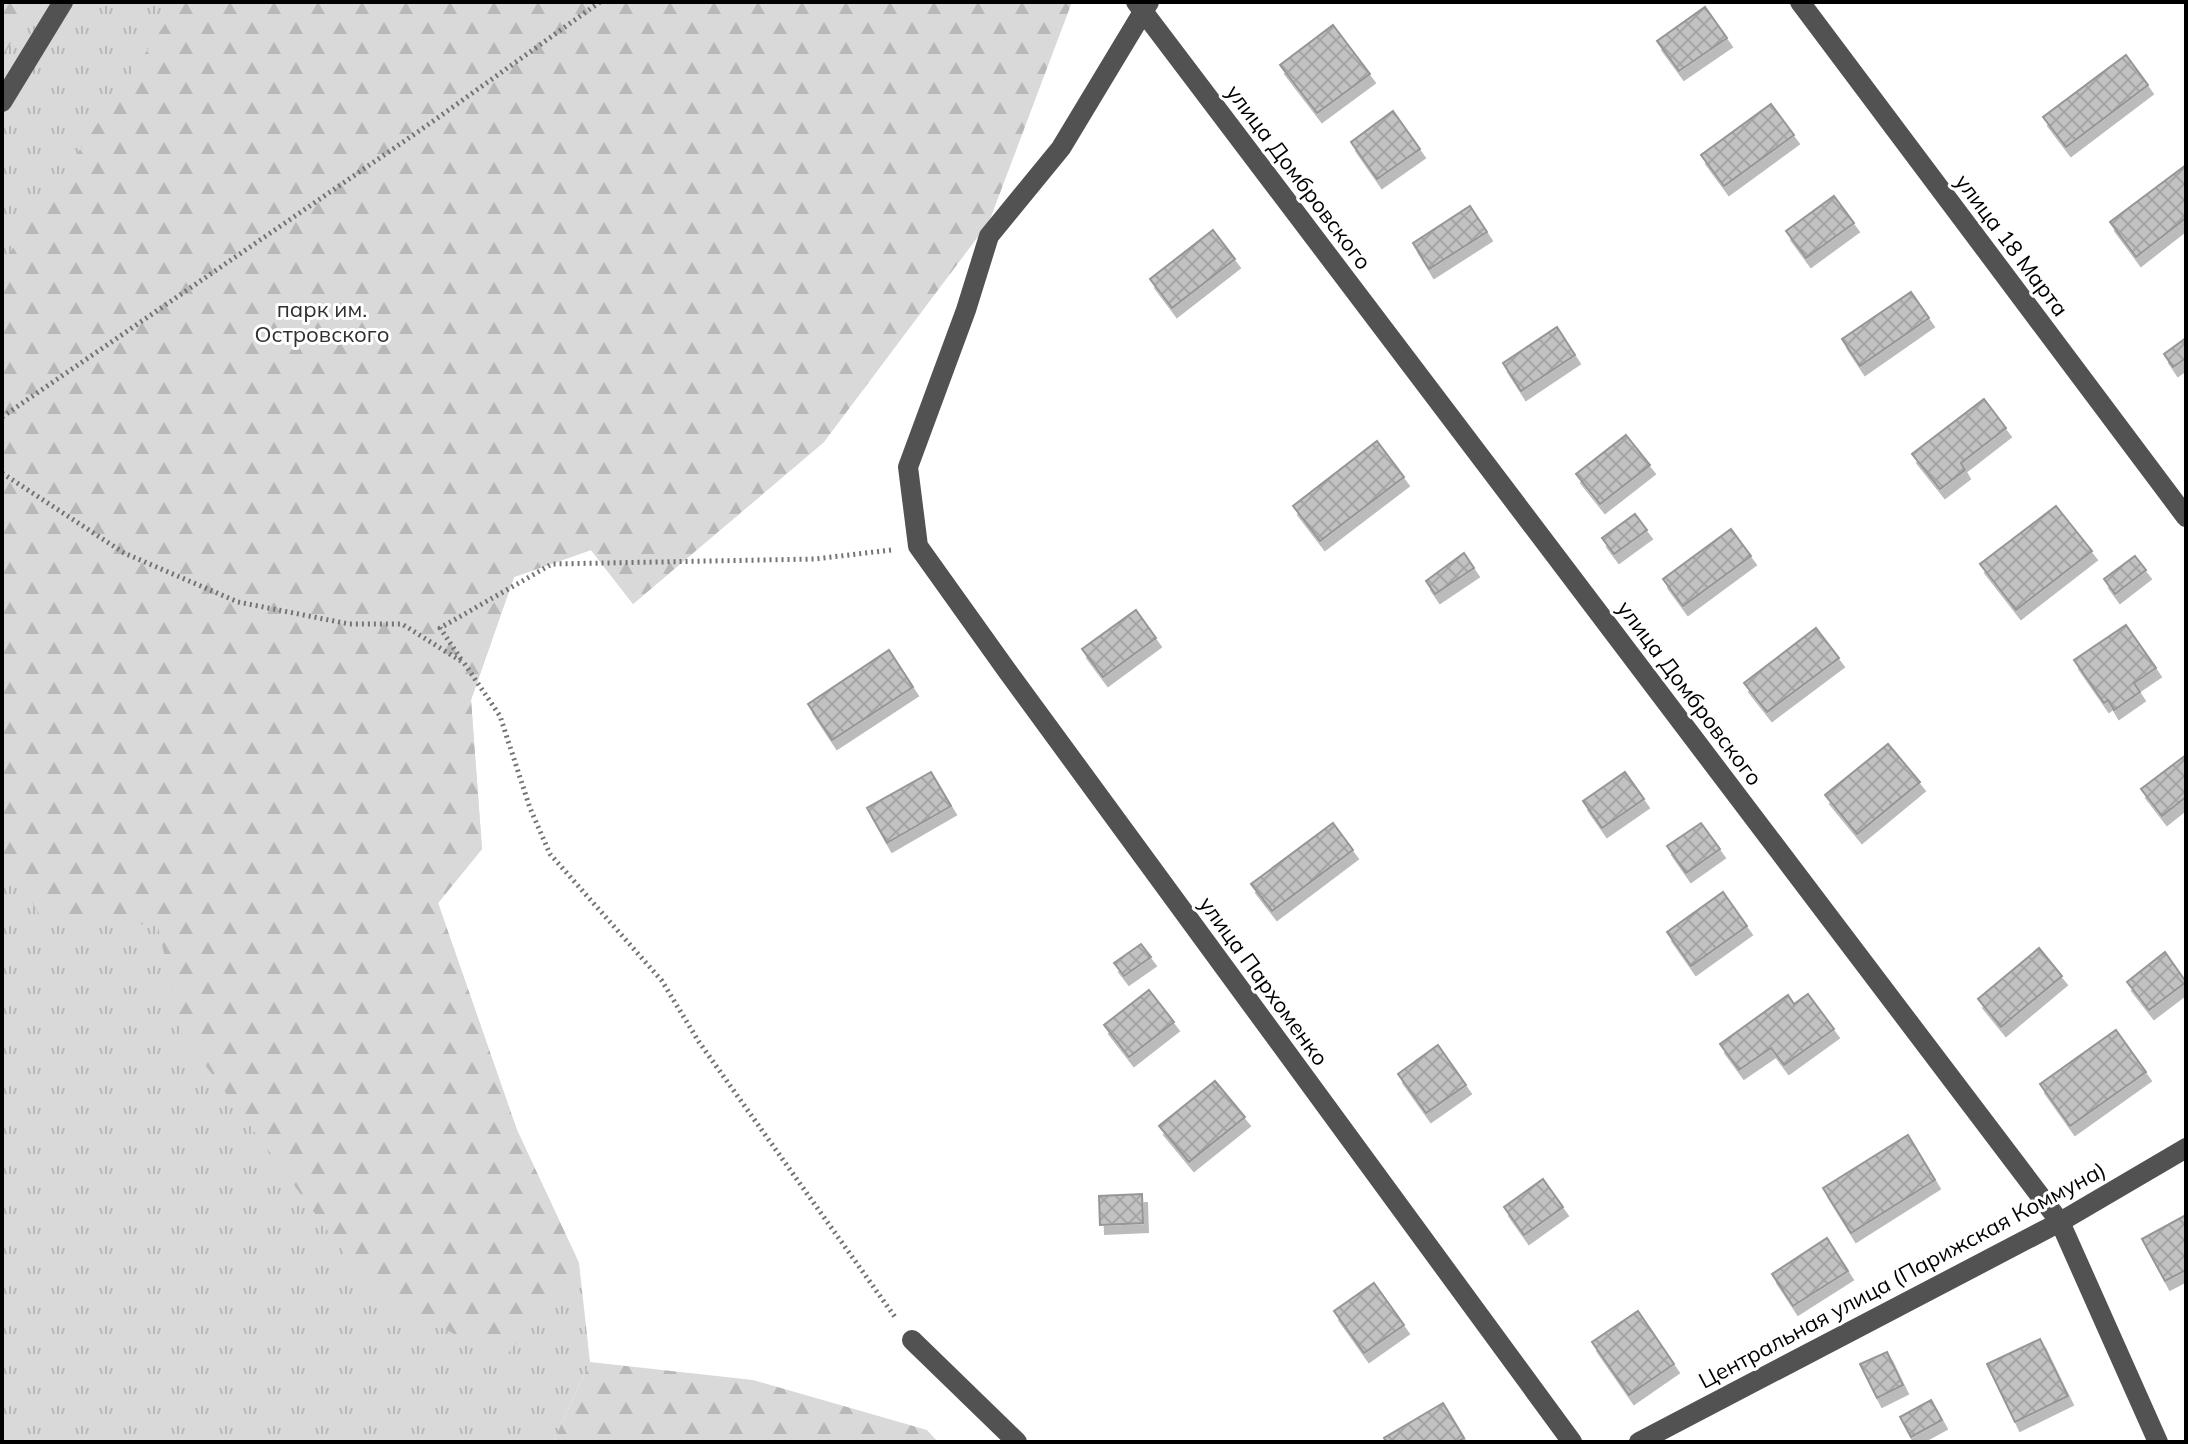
<svg xmlns="http://www.w3.org/2000/svg" width="2188" height="1444" viewBox="0 0 2188 1444" font-family="Mulish,sans-serif">
  <defs>
    <pattern id="grass-tufts" width="24" height="20" patternUnits="userSpaceOnUse" patternTransform="scale(2)"><rect width="24" height="20" fill="#d9d9d9"/><path d="M3 7l-1-3M5 7V3M7 7l1-3M15 17l-1-3M17 17v-4M19 17l1-3" fill="none" stroke="#b8b8b8"/></pattern>
    <pattern id="forest-firs" width="22" height="20" patternUnits="userSpaceOnUse" patternTransform="scale(2)"><rect width="22" height="20" fill="#d9d9d9"/><path d="M5 1l3.5 6h-7zM16 11l3.5 6h-7z" fill="#b8b8b8"/></pattern>
    <pattern id="building-cross-hatch" width="8" height="8" patternUnits="userSpaceOnUse" patternTransform="scale(2)"><rect width="8" height="8" fill="#c2c2c2"/><path d="M0 0l8 8M0 8l8-8" fill="none" stroke="#a5a5a5"/></pattern>
    <filter id="shadow"><feDropShadow dx="5" dy="9" stdDeviation="0" flood-color="#0004"/></filter>
  </defs>
  <rect width="100%" height="100%" fill="#fff"/>
  <path fill="url(#grass-tufts)" d="M2,2h1070l-248,440 -191,162 -42,-54 -77,27 -43,123 11,149 -44,54 79,227 62,133 11,99 -37,80h-551z"/>
  <g fill="url(#forest-firs)">
    <path d="M2,2h24l4,11 -28,45z"/>
    <path d="M180,2h892l-83,220 -165,220 -191,162 -42,-54 -77,27 -43,123 11,149 -44,54 79,227 62,133 -75,95 -128,-62 -196,-265 -22,-106 -116,-5 -40,-70v-586z"/>
    <path d="M590,1362l163,18 174,50 11,12h-385z"/>
  </g>
  <g fill="url(#building-cross-hatch)" stroke="#969696" stroke-width="2" filter="url(#shadow)">
    <path d="M1705,7l22,31 -48,33 -22,-30z"/>
    <path d="M1333,25l37,49 -53,39 -37,-48z"/>
    <path d="M2126,55l22,30 -82,62 -23,-30z"/>
    <path d="M1771,104l23,31 -70,51 -23,-31z"/>
    <path d="M1393,111l27,38 -43,30 -26,-37z"/>
    <path d="M2186,165v53l-50,39 -26,-35z"/>
    <path d="M1834,196l20,27 -48,35 -20,-27z"/>
    <path d="M1470,206l17,26 -58,37 -16,-26z"/>
    <path d="M1213,230l22,29 -63,49 -22,-29z"/>
    <path d="M1911,292l18,26 -69,48 -18,-27z"/>
    <path d="M1557,327l18,28 -54,36 -18,-28z"/>
    <path d="M2186,338v20l-13,9 -9,-13z"/>
    <path d="M1984,399l22,29 -45,35 4,7 -25,19 -28,-35z"/>
    <path d="M1626,435l24,30 -50,39 -24,-30z"/>
    <path d="M1377,441l27,36 -84,64 -27,-35z"/>
    <path d="M2056,506l36,45 -76,59 -36,-46z"/>
    <path d="M1635,514l12,16 -33,24 -12,-16z"/>
    <path d="M1731,529l20,27 -68,50 -20,-27z"/>
    <path d="M1464,553l10,15 -39,26 -9,-13z"/>
    <path d="M2135,556l11,14 -31,24 -11,-15z"/>
    <path d="M1136,610l20,28 -53,39 -21,-28z"/>
    <path d="M2126,625l30,43 -22,15 6,9 -26,18 -6,-10 -4,3 -30,-43z"/>
    <path d="M1816,628l23,30 -72,54 -23,-29z"/>
    <path d="M889,650l24,37 -81,53 -24,-36z"/>
    <path d="M1888,744l32,38 -63,52 -32,-39z"/>
    <path d="M2186,755v42l-24,19 -21,-27z"/>
    <path d="M931,772l20,34 -64,37 -20,-35z"/>
    <path d="M1625,772l19,27 -42,29 -19,-27z"/>
    <path d="M1333,823l20,27 -81,61 -21,-27z"/>
    <path d="M1701,823l19,26 -34,24 -19,-27z"/>
    <path d="M1723,892l24,34 -56,40 -24,-34z"/>
    <path d="M1141,944l10,13 -27,19 -10,-13z"/>
    <path d="M2039,948l23,28 -61,51 -23,-28z"/>
    <path d="M2165,952l21,30 -37,28 -22,-28z"/>
    <path d="M1149,990l25,32 -45,35 -25,-32z"/>
    <path d="M1808,994l26,35 -50,36 -13,-17 -32,22 -19,-26 68,-49 6,9z"/>
    <path d="M2116,1030l30,42 -76,54 -30,-42z"/>
    <path d="M1438,1045l28,40 -40,28 -28,-39z"/>
    <path d="M1215,1081l30,36 -56,45 -30,-36z"/>
    <path d="M1908,1135l27,45 -84,53 -28,-45z"/>
    <path d="M1543,1179l20,28 -39,28 -20,-28z"/>
    <path d="M1142,1194l1,29 -43,2 -1,-29z"/>
    <path d="M2186,1215v55l-21,11 -23,-42z"/>
    <path d="M1827,1238l21,33 -55,35 -21,-32z"/>
    <path d="M1374,1283l30,42 -40,28 -30,-42z"/>
    <path d="M1638,1311l36,53 -45,31 -37,-53z"/>
    <path d="M2040,1339l28,57 -53,26 -28,-58z"/>
    <path d="M1887,1352l16,33 -26,13 -17,-34z"/>
    <path d="M1931,1400l11,20 -31,17 -11,-20z"/>
    <path d="M1443,1403l21,35 -7,4h-71l-2,-4z"/>
  </g>
  <g fill="none" stroke-linecap="round" stroke-linejoin="round">
    <g stroke="#747474" stroke-width="5" stroke-dasharray="2 4" stroke-linecap="butt">
      <path d="M2,417l420,-288 178,-127"/>
      <path d="M2,473l122,80 114,49 111,22h53l62,39 36,53 30,92 20,46 112,127 37,61 196,275"/>
      <path d="M461,659l-21,-31 112,-64 263,-5 76,-9"/>
    </g>
    <g stroke="#525252" stroke-width="20">
      <path d="M1136,2l924,1220 98,220"/>
      <path d="M1149,2l-88,146 -72,88 -23,74 -58,157 10,79 90,126 564,770"/>
      <path d="M1800,2l386,515"/>
      <path d="M2,102l61,-100"/>
      <path d="M912,1340l105,102"/>
      <path d="M1639,1442l421,-220 126,-74"/>
    </g>
  </g>
  <g text-anchor="middle" stroke-width="6" stroke-linejoin="round" paint-order="stroke">
    <g font-size="22" fill="#000" stroke="#fff">
      <text transform="translate(1299 177) rotate(53)" y="8">улица Домбровского</text>
      <text transform="translate(2012 245) rotate(53)" y="8">улица 18 Марта</text>
      <text transform="translate(1690 693) rotate(53)" y="8">улица Домбровского</text>
      <text transform="translate(1264 981) rotate(54)" y="8">улица Пархоменко</text>
      <text transform="translate(1902 1275) rotate(-28)" y="8">Центральная улица (Парижская Коммуна)</text>
    </g>
    <g font-size="22" fill="#303030" stroke="#fff">
      <text x="322" y="317">парк им.<tspan x="322" dy="25">Островского</tspan></text>
    </g>
  </g>
  <rect width="2188" height="1444" fill="none" stroke="#000000" stroke-width="8"/>
</svg>
